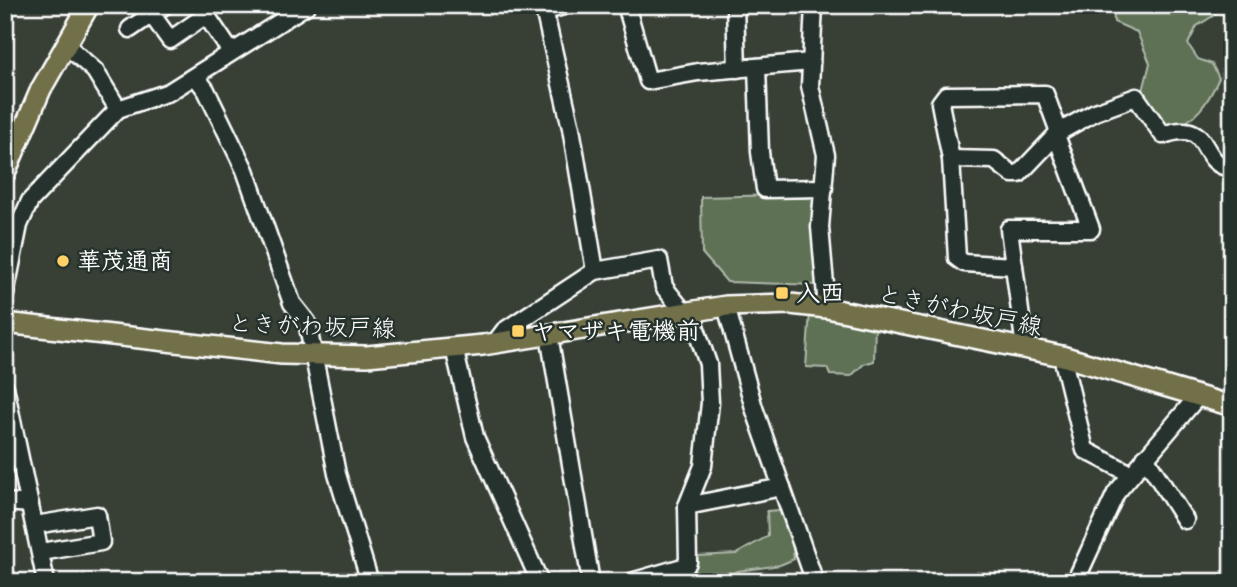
<svg xmlns="http://www.w3.org/2000/svg" width="1237" height="587" viewBox="0 0 1237 587" font-family="'Gochi Hand','Klee One',sans-serif">
  <rect width="100%" height="100%" fill="#384036"/>
  <filter id="ink" filterUnits="userSpaceOnUse"><feTurbulence type="fractalNoise" baseFrequency=".0143" numOctaves="2"/><feDisplacementMap in="SourceGraphic" scale="14" xChannelSelector="R" yChannelSelector="G"/><feConvolveMatrix kernelMatrix="1 2 1 2 8 2 1 2 1" color-interpolation-filters="sRGB"/></filter>
  <g filter="url(#ink)">
    <g fill="#5f7154" stroke="#afb8aa" stroke-width="2">
      <path d="M1113,5h100l3,9 -19,12 -9,18 10,15 14,5 7,14c-11,25 -24,44 -50,52l-18,-16 -8,-23 7,-28 -13,-31 -23,-10z"/>
      <path d="M817,194l2,91 -92,-3 -25,-29 -1,-56z"/>
      <path d="M810,311l65,13 -1,37 -10,3 -13,12 -21,-1 -3,-7 -21,-1z"/>
      <path d="M779,510l13,29 2,20 -14,6 -42,6 -5,3 2,8h-52l-2,-9 16,-17 39,-2 32,-18 -1,-25z"/>
    </g>
    <g fill="none" stroke-linecap="round" stroke-linejoin="round">
      <defs>
        <g id="minor">
          <path d="M543,5l28,123 24,143"/>
          <path d="M626,5l22,76 50,-9 113,-10"/>
          <path d="M735,5l2,64"/>
          <path d="M814,5l-4,81 16,69 -6,72 7,81"/>
          <path d="M545,11l22,-6"/>
          <path d="M152,15l18,25 36,-25 25,37"/>
          <path d="M130,29l35,-24"/>
          <path d="M65,44l30,27 23,38"/>
          <path d="M757,67l3,85 5,37 59,-1"/>
          <path d="M196,77l10,13 39,80 47,133 15,19 30,152 33,108"/>
          <path d="M951,159l43,1 18,14h7l40,-42 36,-20 41,-15 27,38c52,-18 33,30 69,33"/>
          <path d="M1014,266l-50,-3 -7,-5 -6,-99 -11,-56 6,-8 99,-1 14,38"/>
          <path d="M5,295l14,-70 11,-24 88,-92 51,-17 138,-87"/>
          <path d="M726,306l28,102 61,174"/>
          <path d="M549,335l42,247"/>
          <path d="M495,343l9,-12 91,-60 64,-11 5,27 20,25"/>
          <path d="M454,348l21,89 65,145"/>
          <path d="M1025,348l-16,-119h82l-35,-94"/>
          <path d="M1062,356l23,94 46,24"/>
          <path d="M5,387l41,195"/>
          <path d="M1145,457l40,63"/>
          <path d="M5,502l25,2"/>
          <path d="M687,506l95,-19"/>
          <path d="M35,525l62,-10 4,27 -60,10"/>
          <path d="M5,574l2,8"/>
          <path d="M631,582l55,-16 2,-4 -1,-56 16,-40 7,-63 -2,-39 -18,-53"/>
          <path d="M1075,582l41,-89 82,-97"/>
        </g>
        <g id="major">
          <path d="M5,173l36,-84 48,-84"/>
          <path d="M5,323l277,31 85,2 116,-11 243,-39 64,-2 37,4 235,48 170,50"/>
        </g>
      </defs>
      <use href="#minor" stroke="#fff" stroke-width="21"/>
      <use href="#major" stroke="#fff" stroke-width="24"/>
      <use href="#minor" stroke="#26332d" stroke-width="16"/>
      <use href="#major" stroke="#726f4a" stroke-width="19"/>
    </g>
  </g>
  <g fill="#ffd166" stroke="#26332d" stroke-width="2.5">
    <circle cx="63" cy="261" r="7"/>
    <rect x="775" y="286" width="14" height="14" rx="3.5"/>
    <rect x="511" y="324" width="14" height="14" rx="3.5"/>
  </g>
  <g text-anchor="middle" stroke-width="5" stroke-linejoin="round" paint-order="stroke">
    <g font-size="24" font-weight="bold" fill="#fff" stroke="#26332d" text-anchor="start">
      <text x="77" y="269">華茂通商</text>
      <text x="796" y="301">入西</text>
      <text x="532" y="339">ヤマザキ電機前</text>
    </g>
    <g font-size="24" fill="#fff" stroke="#26332d">
      <text transform="translate(960 310) rotate(12)" y="8">ときがわ坂戸線</text>
      <text transform="translate(312 326) rotate(2)" y="8">ときがわ坂戸線</text>
    </g>
  </g>
  <rect width="1237" height="587" fill="none" stroke="#26332d" stroke-width="28"/>
  <rect x="14" y="14" width="1209" height="559" fill="none" stroke="#fff" stroke-width="2.5" filter="url(#ink)"/>
</svg>
